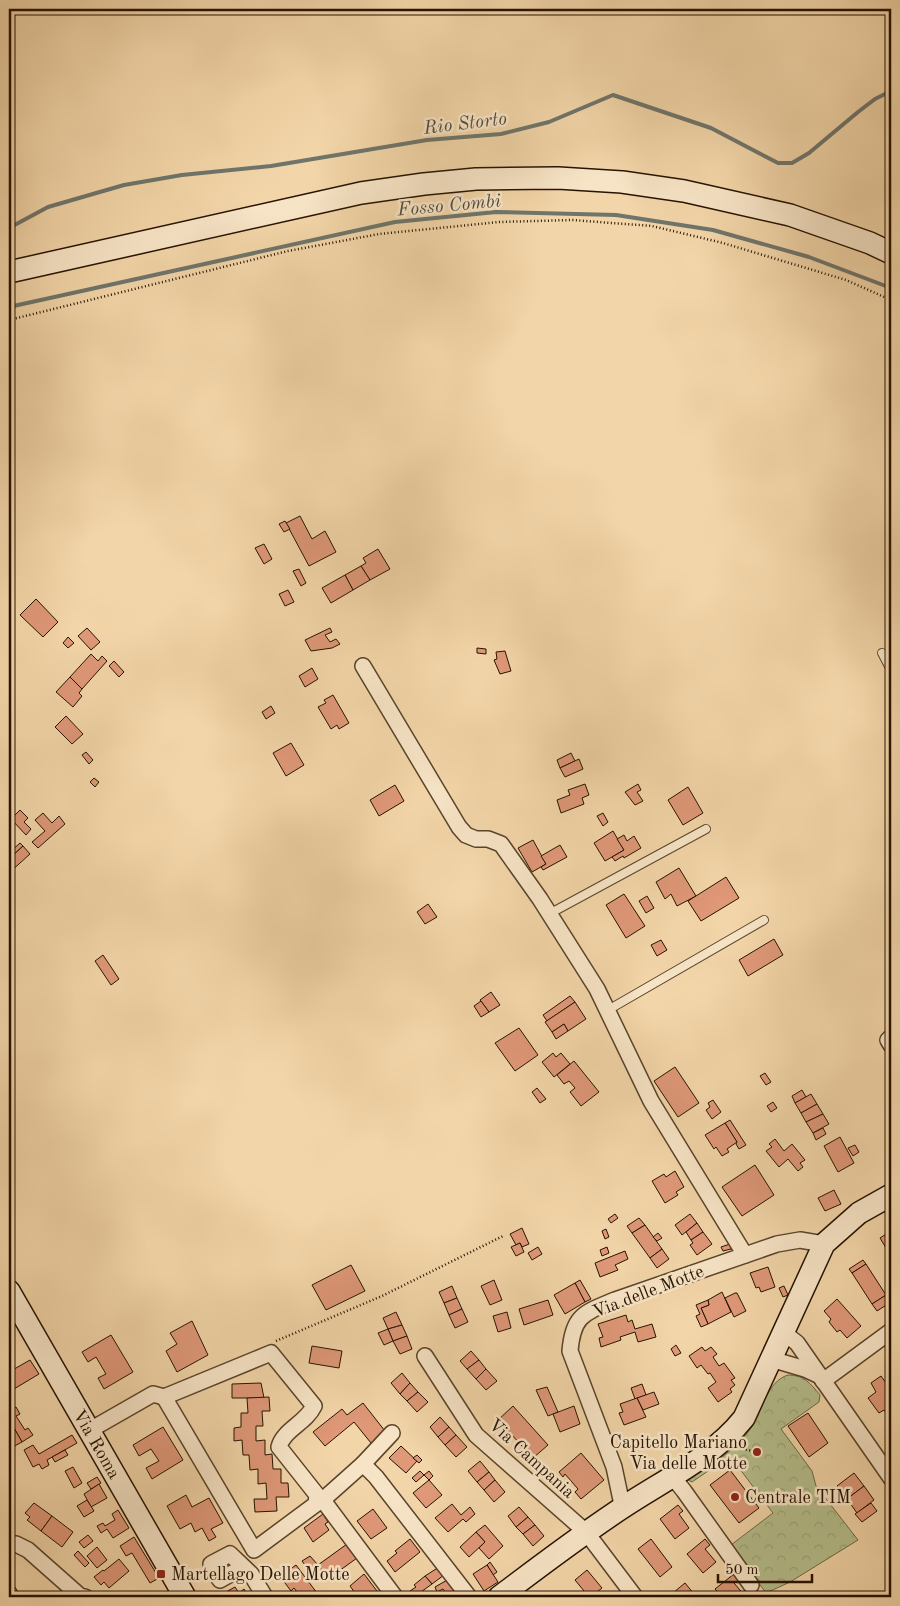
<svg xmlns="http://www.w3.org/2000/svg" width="900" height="1606" viewBox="0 0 900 1606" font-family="'Old Standard TT',serif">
  <defs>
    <pattern id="forest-crowns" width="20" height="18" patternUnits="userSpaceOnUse" patternTransform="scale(1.25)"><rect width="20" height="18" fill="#b5be8c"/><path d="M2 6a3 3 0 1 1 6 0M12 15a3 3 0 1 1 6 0" fill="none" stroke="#9ca277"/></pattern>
  </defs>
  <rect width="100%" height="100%" fill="#f2d5a8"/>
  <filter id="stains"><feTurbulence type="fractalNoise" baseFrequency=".004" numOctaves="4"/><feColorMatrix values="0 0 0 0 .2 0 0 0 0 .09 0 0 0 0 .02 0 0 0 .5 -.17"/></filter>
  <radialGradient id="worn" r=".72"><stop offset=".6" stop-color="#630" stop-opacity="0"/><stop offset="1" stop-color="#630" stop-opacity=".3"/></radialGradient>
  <path fill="url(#forest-crowns)" stroke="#6e6846" d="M788,1375c16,0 22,8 32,20l-1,7 -38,27 31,42 4,15 42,54 -68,42 -24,11 -35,-48 42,-32 -43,-57 -38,26 -4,-2c23,-15 47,-29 63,-52 12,-17 15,-46 37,-53z"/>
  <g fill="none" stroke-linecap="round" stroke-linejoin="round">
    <g stroke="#6f756b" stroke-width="4">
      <path d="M9,228l39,-21 76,-22 58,-10 89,-9 156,-26 74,-6 48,-12 64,-27 98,33 67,35h14l17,-10 49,-41 17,-13 16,-8"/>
      <path d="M9,307l386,-85 101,-10 120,3 97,15 96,27 82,31"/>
    </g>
  </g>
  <g fill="#df9878" stroke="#261300">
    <path d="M300,516l12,23 13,-8 11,21 -27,14 -23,-43z"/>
    <path d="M285,521l5,8 -6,3 -5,-8z"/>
    <path d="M264,544l8,15 -8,5 -9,-16z"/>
    <path d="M378,549l12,20 -20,11 -9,-14 5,-3 -3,-5z"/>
    <path d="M361,566l9,14 -17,10 -8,-15z"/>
    <path d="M299,569l7,14 -5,3 -8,-15z"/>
    <path d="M345,575l8,15 -22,13 -9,-15z"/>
    <path d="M288,590l6,12 -9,4 -6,-12z"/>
    <path d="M36,599l22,23 -15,15 -23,-22z"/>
    <path d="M87,628l13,14 -9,8 -13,-14z"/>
    <path d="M330,628l2,4 -7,3 5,7 6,-3 4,5 -8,4 -21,3 -6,-11z"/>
    <path d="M68,637l6,6 -6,5 -5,-5z"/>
    <path d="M477,648l9,1v5l-9,-1z"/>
    <path d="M505,651l6,20 -11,3 -6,-14 3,-1 -1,-7z"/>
    <path d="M91,654l7,7 4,-5 5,5 -25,28 -12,-12z"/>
    <path d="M114,661l10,11 -5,5 -10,-11z"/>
    <path d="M312,668l6,11 -13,8 -6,-11z"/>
    <path d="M70,677l12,12 -3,4 3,3 -9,11 -17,-15z"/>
    <path d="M333,695l16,28 -10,6 -2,-4 -6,4 -13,-22 8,-4 -2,-3z"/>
    <path d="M271,706l4,7 -9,6 -4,-7z"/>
    <path d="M66,716l17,18 -11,10 -17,-17z"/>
    <path d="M291,743l13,22 -18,11 -13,-23z"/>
    <path d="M86,752l7,8 -4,4 -7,-9z"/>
    <path d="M571,753l4,8 -15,7 -3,-8z"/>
    <path d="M579,759l4,10 -18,8 -5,-9z"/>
    <path d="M94,778l5,4 -4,5 -5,-5z"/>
    <path d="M585,784l4,11 -7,3 2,6 -23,9 -4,-13 13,-5 -2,-5z"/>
    <path d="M638,784l3,6 -4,2 6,9 -8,4 -10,-13z"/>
    <path d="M395,785l9,16 -25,15 -9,-16z"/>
    <path d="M688,787l15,26 -20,12 -15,-25z"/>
    <path d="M20,810l8,8 -4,4 7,7 -5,6 -15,-16z"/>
    <path d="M43,813l9,10 7,-7 6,8 -27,24 -6,-6 13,-11 -10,-11z"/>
    <path d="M603,813l5,9 -5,4 -6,-10z"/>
    <path d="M613,831l11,19 -19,11 -11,-18z"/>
    <path d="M624,835l3,6 7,-5 7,12 -17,10 -1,-2 -8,5 -3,-4 12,-7 -7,-11z"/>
    <path d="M533,840l13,24 -14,8 -14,-24z"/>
    <path d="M20,843l3,3 -14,13v-6z"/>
    <path d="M560,845l7,12 -24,13 -2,-3 5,-3 -5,-8z"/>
    <path d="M23,846l7,8 -21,19v-14z"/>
    <path d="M679,868l17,28 -19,10 -6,-12 -6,5 -9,-17z"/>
    <path d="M726,877l13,21 -38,23 -13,-20z"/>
    <path d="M624,894l21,32 -19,12 -20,-33z"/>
    <path d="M647,896l7,12 -8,5 -7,-12z"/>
    <path d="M428,904l9,13 -12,7 -8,-12z"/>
    <path d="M774,939l9,16 -35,21 -9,-16z"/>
    <path d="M661,940l6,10 -10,6 -6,-11z"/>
    <path d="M103,955l16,24 -8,6 -16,-24z"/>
    <path d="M491,992l9,13 -11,7 -9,-12z"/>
    <path d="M570,996l5,6 -28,19 -4,-6z"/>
    <path d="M481,1001l8,11 -8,5 -7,-11z"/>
    <path d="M575,1002l11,17 -18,12 -4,-7 -12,8 -7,-10z"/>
    <path d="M564,1024l4,7 -12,8 -4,-7z"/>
    <path d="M519,1028l19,27 -23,16 -20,-28z"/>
    <path d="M553,1053l3,4 5,-4 9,11 -16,13 -12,-15z"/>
    <path d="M574,1061l25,31 -18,14 -11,-14 5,-4 -6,-7 -5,3 -7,-9z"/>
    <path d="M675,1067l24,36 -21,14 -24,-36z"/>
    <path d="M765,1073l6,9 -5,3 -6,-9z"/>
    <path d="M537,1088l9,11 -6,4 -8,-11z"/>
    <path d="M802,1090l4,7 -11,6 -3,-7z"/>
    <path d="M811,1094l6,10 -16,9 -6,-10z"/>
    <path d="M713,1100l8,12 -9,7 -6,-9 4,-3 -2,-4z"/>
    <path d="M773,1102l4,6 -6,4 -4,-6z"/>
    <path d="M817,1104l6,10 -17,8 -5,-9z"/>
    <path d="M823,1114l6,10 -16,9 -7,-11z"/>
    <path d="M730,1120l16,25 -7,4 -3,-5 1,-2 -12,-19z"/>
    <path d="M725,1123l12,19 -10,7 2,3 -7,4 -6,-9 -2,2 -9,-14z"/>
    <path d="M823,1128l3,6 -10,6 -3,-7z"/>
    <path d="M840,1137l14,26 -16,9 -14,-26z"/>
    <path d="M775,1139l9,12 8,-7 13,16 -5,3 3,4 -5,4 -10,-12 -9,8 -13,-16 6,-4 -3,-3z"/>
    <path d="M855,1145l4,7 -6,4 -5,-8z"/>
    <path d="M755,1165l19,30 -32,21 -20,-29z"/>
    <path d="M675,1171l9,16 -8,5 2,3 -13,8 -13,-22 12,-7 2,3z"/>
    <path d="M834,1190l7,14 -16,7 -7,-13z"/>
    <path d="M615,1214l3,4 -7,5 -3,-4z"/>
    <path d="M690,1214l7,9 -15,12 -7,-10z"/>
    <path d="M639,1218l6,7 -13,8 -5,-7z"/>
    <path d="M697,1223l6,9 -12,8 -5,-8z"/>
    <path d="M645,1225l17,24 -12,9 -18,-25z"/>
    <path d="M522,1228l7,16 -7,3 -2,-4 -4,2 -6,-11z"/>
    <path d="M606,1229l3,8 -4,2 -3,-8z"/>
    <path d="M891,1231v15l-5,2 -6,-10z"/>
    <path d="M703,1232l9,12 -15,11 -7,-10 3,-2 -2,-3z"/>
    <path d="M658,1233l4,5 -5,3 -4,-4z"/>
    <path d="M520,1243l4,9 -8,4 -5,-9z"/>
    <path d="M730,1244l1,5 -8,2 -2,-4z"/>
    <path d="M538,1247l4,7 -10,6 -4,-7z"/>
    <path d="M607,1247l2,6 -7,3 -2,-6z"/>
    <path d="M662,1249l7,10 -12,9 -7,-10z"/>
    <path d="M625,1251l3,8 -13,6 3,5 -18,7 -5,-14z"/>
    <path d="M863,1260l3,4 -14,9 -3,-4z"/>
    <path d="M866,1264l20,31 -14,9 -20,-31z"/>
    <path d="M351,1265l14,26 -39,19 -14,-25z"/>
    <path d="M768,1267l7,20 -14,5 -2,-5 -3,1 -6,-15z"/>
    <path d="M494,1280l8,20 -12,5 -9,-19z"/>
    <path d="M580,1280l11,19 -6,3 -10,-19z"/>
    <path d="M575,1283l10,19 -20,12 -11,-19z"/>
    <path d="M452,1286l5,12 -13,5 -5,-11z"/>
    <path d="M784,1286l4,9 -5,2 -4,-9z"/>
    <path d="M722,1292l9,20 -23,12 -7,-16 8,-3 -1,-5z"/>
    <path d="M735,1293h2l9,18 -12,6 -9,-19z"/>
    <path d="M886,1295l5,7 -14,9 -5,-7z"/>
    <path d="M457,1298l5,11 -13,6 -5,-12z"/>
    <path d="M837,1299l24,27 -14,12 -7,-8 -3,2 -8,-10 2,-3 -7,-8z"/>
    <path d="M548,1300l5,15 -29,10 -5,-16z"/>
    <path d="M708,1300l1,5 -8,3 7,16 -7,3 -5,-11 4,-2 -4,-9z"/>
    <path d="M462,1309l6,13 -13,6 -6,-13z"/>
    <path d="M396,1312l6,13 -14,4 -5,-11z"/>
    <path d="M507,1312l4,16 -13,4 -5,-16z"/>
    <path d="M626,1315l2,7 4,-2 3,9 17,-5 4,13 -18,5 -3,-10 -15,5 1,3 -20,7 -2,-9 4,-1 -5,-13z"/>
    <path d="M192,1321l16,34 -31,17 -11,-21 11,-7 -7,-11z"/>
    <path d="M402,1325l5,11 -14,5 -5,-12z"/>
    <path d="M388,1329l5,12 -9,4 -6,-12z"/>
    <path d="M111,1335l22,37 -29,17 -6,-11 8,-4 -10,-17 -8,5 -6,-10z"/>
    <path d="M407,1336l5,13 -12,5 -7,-13z"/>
    <path d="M676,1345l5,8 -6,3 -4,-7z"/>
    <path d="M312,1346l30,5 -3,17 -30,-5z"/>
    <path d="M702,1347l3,4 6,-4 6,7 -4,3 6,9 5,-3 11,15 -4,2 4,5 -5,4 2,3 -14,10 -10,-14 8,-6 -6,-9 -2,1 -7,-9 -4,3 -8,-12z"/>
    <path d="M471,1351l8,9 -12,9 -7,-8z"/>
    <path d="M30,1360l9,14 -30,18v-20z"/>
    <path d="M479,1360l7,9 -10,10 -9,-10z"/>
    <path d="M486,1369l11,12 -11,9 -10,-11z"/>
    <path d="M402,1373l8,10 -10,11 -9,-11z"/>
    <path d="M881,1376l10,14v30l-7,-10 -5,3 -11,-15 8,-6 -5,-9z"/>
    <path d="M261,1383l3,15h-32v-14z"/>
    <path d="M410,1383l8,9 -11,9 -7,-7z"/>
    <path d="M642,1384l4,11 -11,4 -4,-11z"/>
    <path d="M547,1387l11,25 -10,4 -12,-26z"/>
    <path d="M418,1392l10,10 -11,10 -10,-11z"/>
    <path d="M654,1392l5,12 -16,6 -6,-12z"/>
    <path d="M269,1397l1,14h-8l1,15h-7v15l9,-1v15l7,-1 1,15h8v14h7l1,14h-13l1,14 -22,1 -1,-13h13l-1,-16 -8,1v-15l-8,1 -1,-15h-6l-1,-15 -8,1v-13l7,-1v-14h7l-1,-15z"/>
    <path d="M637,1398l9,19 -22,8 -5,-12 4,-1 -3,-8z"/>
    <path d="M363,1403l22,28 -14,12 -17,-21 -29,24 -12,-14 29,-23 5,6z"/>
    <path d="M513,1406l35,39 -15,13 -35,-38z"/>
    <path d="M574,1406l6,18 -20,8 -7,-18z"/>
    <path d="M16,1407l4,7 -4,2 9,14 3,-2 5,7 -11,7 -13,-23v-8z"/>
    <path d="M808,1413l20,30 -19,14 -21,-31z"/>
    <path d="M440,1417l9,10 -11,10 -8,-10z"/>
    <path d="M9,1419l13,23 -13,7z"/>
    <path d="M163,1427l20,33 -31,19 -6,-11 13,-7 -8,-12 -12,7 -6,-11z"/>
    <path d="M449,1427l7,8 -11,10 -7,-8z"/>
    <path d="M72,1435l5,8 -30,17 2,5 -7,4 -3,-5 -6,3 -9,-17 9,-5 6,9z"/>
    <path d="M456,1435l11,12 -11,10 -11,-12z"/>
    <path d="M401,1446l16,15 -11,12 -17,-15z"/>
    <path d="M65,1450l3,5 -13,7 -3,-5z"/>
    <path d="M581,1453l23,27 -23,19 -6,-7 3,-3 -13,-15 -2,3 -4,-5z"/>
    <path d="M417,1455l5,5 -3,3 -6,-5z"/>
    <path d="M480,1461l9,11 -12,10 -9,-11z"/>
    <path d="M73,1467l9,16 -8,5 -9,-17z"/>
    <path d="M730,1470l29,38 -20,15 -29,-38z"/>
    <path d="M420,1471l4,4 -8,7 -4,-4z"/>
    <path d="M429,1471l4,5 -4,4 -5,-5z"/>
    <path d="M489,1472l6,8 -11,10 -7,-8z"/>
    <path d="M854,1473l10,13 -17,13 -10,-13z"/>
    <path d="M97,1477l4,6 -10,6 -4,-6z"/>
    <path d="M429,1480l13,15 -16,13 -13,-15z"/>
    <path d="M495,1480l10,12 -11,10 -10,-12z"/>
    <path d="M99,1484l8,14 -16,9 -7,-13z"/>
    <path d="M864,1486l10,14 -17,13 -10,-14z"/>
    <path d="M186,1495l6,12 17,-9 14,25 -12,6 5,8 -7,4 -7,-13 -7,4 -4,-9 -11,6 -13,-23z"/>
    <path d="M87,1500l7,11 -10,6 -7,-11z"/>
    <path d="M34,1503l18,13 -11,15 -14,-11 3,-3 -5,-4z"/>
    <path d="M871,1503l6,8 -15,11 -7,-8z"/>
    <path d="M452,1504l9,11 9,-8 5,7 -9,8 -3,-3 -15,13 -13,-14z"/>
    <path d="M678,1505l5,6 -4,3 10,14 -14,11 -15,-20z"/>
    <path d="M519,1507l9,10 -12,10 -8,-11z"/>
    <path d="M373,1509l14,19 -16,11 -14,-18z"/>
    <path d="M118,1510l11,18 -16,10 -6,-9 -6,4 -4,-7 6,-3 2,3 10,-6 -3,-6z"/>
    <path d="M323,1514l5,8 -3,2 4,6 -16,12 -9,-14z"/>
    <path d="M52,1516l21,16 -11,15 -21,-16z"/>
    <path d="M528,1517l7,8 -12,9 -7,-7z"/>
    <path d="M485,1525l18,21 -14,13 -10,-11 6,-6 -9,-10z"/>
    <path d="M535,1525l9,11 -11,10 -10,-12z"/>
    <path d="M476,1532l9,10 -16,15 -9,-10z"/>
    <path d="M88,1535l5,6 -9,7 -5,-6z"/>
    <path d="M134,1537l25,41 -9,5 -18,-30 -6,3 -6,-10z"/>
    <path d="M410,1539l10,13 -25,20 -8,-11 10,-8 -2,-2z"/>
    <path d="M651,1539l21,28 -12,10 -22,-28z"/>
    <path d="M705,1539l5,6 -5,4 11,13 -13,11 -16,-19z"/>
    <path d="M347,1544l10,14 -29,21 -10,-14z"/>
    <path d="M97,1547l10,13 -10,8 -10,-12z"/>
    <path d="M78,1551l11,12 -4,4 -11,-12z"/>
    <path d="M310,1556l8,9 -7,8 -9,-12z"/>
    <path d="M119,1559l10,12 -20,17 -5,-6 -3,3 -7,-8 9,-7 1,1z"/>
    <path d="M490,1562l7,10 -4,3 -6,-10z"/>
    <path d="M296,1565l24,32h-19l-7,-9 -3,3 -9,-12 9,-6 -2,-3z"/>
    <path d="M487,1565l11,17 -14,9 -11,-17z"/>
    <path d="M439,1567l5,8 -12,9 -7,-8z"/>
    <path d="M587,1570l15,18 -11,9h-2l-14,-17z"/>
    <path d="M364,1574l13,17 -8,6h-11l-8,-11z"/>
    <path d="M734,1574l5,6 -5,3 11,13 -23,1 -7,-8z"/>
    <path d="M425,1576l7,8 -18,13 -4,-6 6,-4 -2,-2z"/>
    <path d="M449,1579l9,10 -11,5 -4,-5 -6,3 -2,-5z"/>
    <path d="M11,1581l9,14 -3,2h-8v-15z"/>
    <path d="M685,1583l9,11 -2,3h-24z"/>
    <path d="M235,1587l4,6 -6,4h-6l-3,-4z"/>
    <path d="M244,1589l5,8h-16l6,-4z"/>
  </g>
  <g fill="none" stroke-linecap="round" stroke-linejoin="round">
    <defs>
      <g id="lane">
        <path d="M882,653l9,17"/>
        <path d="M549,914l157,-85"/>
        <path d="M608,1010l156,-90"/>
      </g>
      <g id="street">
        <path d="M363,666l96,161 7,8 10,4h12l13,5 39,55 57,90 54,112 94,154"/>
        <path d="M891,1037l-3,3 3,5"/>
        <path d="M783,1332l14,11 94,135"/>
        <path d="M271,1353l43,53c-8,17 -31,24 -35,41l38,48 -1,9 -62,46 -90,-153z"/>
        <path d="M425,1356l51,79 110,97 49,65"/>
        <path d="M771,1359l34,10 15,7"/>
        <path d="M823,1381l68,-50"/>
        <path d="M90,1430l63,-36 11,3"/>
        <path d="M363,1464l29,-31"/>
        <path d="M672,1476l12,15 67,94"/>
        <path d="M625,1507l-4,-7 -7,-33 -44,-116c3,-36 14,-38 45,-51l162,-56 23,-4 24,4"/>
        <path d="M9,1544h7l12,6 52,46 5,1"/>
        <path d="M243,1567l-23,13 -9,-16 19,-10 21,20 14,23"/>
        <path d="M395,1597l-70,-94 1,-6 37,-33 13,13 93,120"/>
      </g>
      <g id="secondary">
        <path d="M9,272l352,-79 63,-9 52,-5 82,-1 64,4 62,9 106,24 80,28 21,10"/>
        <path d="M9,1291l176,306"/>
        <path d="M499,1597c41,-31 83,-63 126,-91 41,-27 88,-49 119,-88l80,-174 35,-31 32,-18"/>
      </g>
    </defs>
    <use href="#lane" stroke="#59442a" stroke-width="10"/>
    <use href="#street" stroke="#59442a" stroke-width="18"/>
    <use href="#secondary" stroke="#261300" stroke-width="24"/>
    <g stroke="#261300" stroke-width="2.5" stroke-dasharray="1 2.5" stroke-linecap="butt">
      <path d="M9,320l279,-69 91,-17 120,-12 73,-2 80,6 71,17 123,37 45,20"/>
      <path d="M276,1341l106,-45 121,-60"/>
      <path d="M739,1448l18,4"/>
    </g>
    <use href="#lane" stroke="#f7e4c6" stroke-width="8"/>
    <use href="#street" stroke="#f7e4c6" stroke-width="15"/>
    <use href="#secondary" stroke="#f7e4c6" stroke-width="21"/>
  </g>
  <g fill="#8f2418" stroke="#f7e4c6" stroke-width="2">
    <circle cx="757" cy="1452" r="5"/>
    <circle cx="735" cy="1497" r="5"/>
    <rect x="156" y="1569" width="10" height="10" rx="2.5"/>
  </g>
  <g text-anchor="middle" stroke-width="5" stroke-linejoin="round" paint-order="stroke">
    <g font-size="18" fill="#261300" stroke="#f7e4c6">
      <text transform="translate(648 1291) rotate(-21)" y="6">Via delle Motte</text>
      <text transform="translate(97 1444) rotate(60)" y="6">Via Roma</text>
      <text transform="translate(532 1458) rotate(42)" y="6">Via Campania</text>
    </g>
    <g font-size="18" fill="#261300" stroke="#f7e4c6" text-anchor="start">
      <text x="747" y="1448" text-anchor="end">Capitello Mariano<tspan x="747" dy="21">Via delle Motte</tspan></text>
      <text x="745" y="1503">Centrale TIM</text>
      <text x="171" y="1580">Martellago Delle Motte</text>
    </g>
    <g font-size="19" font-style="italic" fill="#504c3e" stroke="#f7e4c6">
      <text transform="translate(465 122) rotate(-7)" y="7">Rio Storto</text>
      <text transform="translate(449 204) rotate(-5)" y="7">Fosso Combi</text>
    </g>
  </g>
  <rect width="900" height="1606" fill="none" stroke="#f2d5a8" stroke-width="30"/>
  <rect x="10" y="10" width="880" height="1586" fill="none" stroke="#261300" stroke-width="2.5"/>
  <rect x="15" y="15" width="870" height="1576" fill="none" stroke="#261300"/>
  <path d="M718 1574v8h94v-8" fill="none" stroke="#261300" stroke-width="2.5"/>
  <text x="725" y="1574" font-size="15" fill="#261300" stroke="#f7e4c6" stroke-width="4" paint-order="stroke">50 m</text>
  <rect width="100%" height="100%" filter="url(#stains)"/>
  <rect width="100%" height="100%" fill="url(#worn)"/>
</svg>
